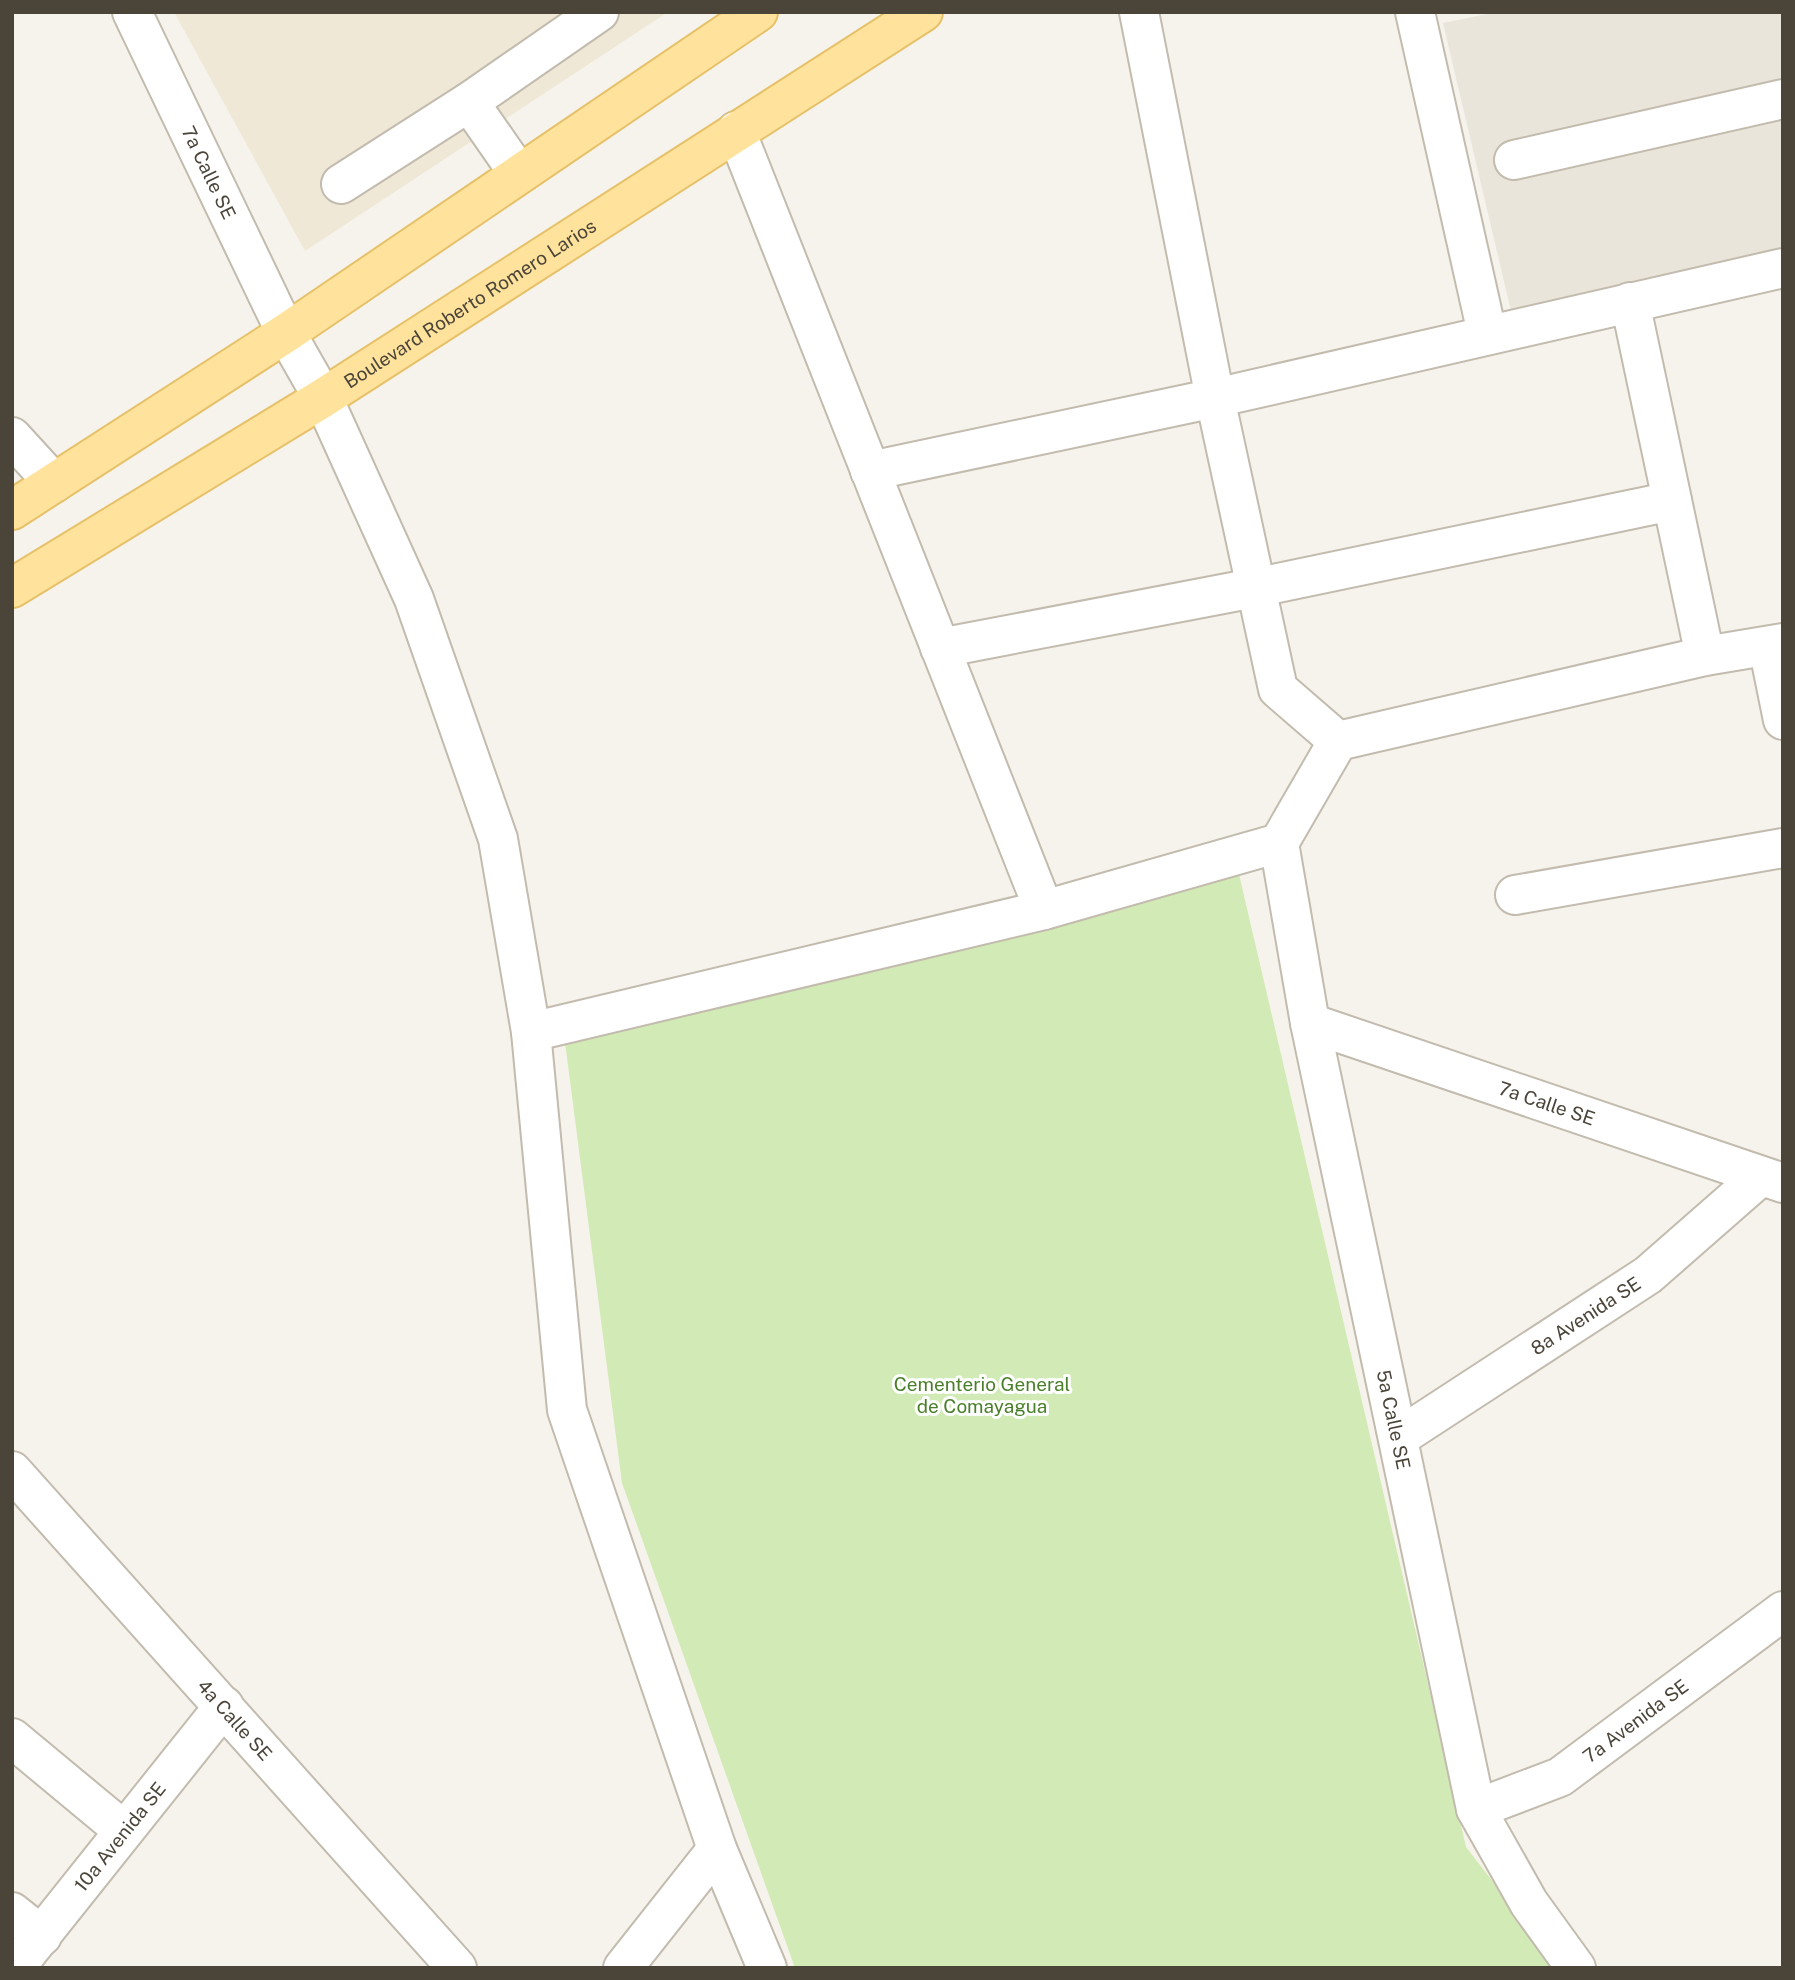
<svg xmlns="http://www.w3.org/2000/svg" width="1795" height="1980" viewBox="0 0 1795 1980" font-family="'Public Sans',sans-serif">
  <rect width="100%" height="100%" fill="#f6f3ec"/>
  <path fill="#eae5da" d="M1497,12h286v240l-272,59 -68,-288z"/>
  <path fill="#efe8d6" d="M174,12h494l-363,239z"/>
  <path fill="#d2eab5" d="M1238,870l228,977 94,121h-765l-173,-485 -57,-441z"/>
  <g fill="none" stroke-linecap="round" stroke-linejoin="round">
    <defs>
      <g id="minor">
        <path id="s1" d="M132,12l154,321 37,65 91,201 84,240 33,193 36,378 150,439 50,119"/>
        <path d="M1139,12l76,386 63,291 60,52"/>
        <path d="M1415,12l72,321"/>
        <path d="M469,102l50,72"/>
        <path d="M736,131l308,779"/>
        <path d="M1514,160l269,-61"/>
        <path d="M341,184l128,-82 130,-90"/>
        <path d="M1630,302l75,354"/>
        <path d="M12,437l42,46"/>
        <path d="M870,471l345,-73 568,-130"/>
        <path d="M1768,646l15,74"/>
        <path d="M940,648l314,-60 418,-87"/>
        <path id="s2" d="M1279,843l31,180 166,786 53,94 47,65"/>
        <path d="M1515,895l268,-47"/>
        <path id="s3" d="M1310,1023l473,160"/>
        <path d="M531,1032l513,-122 235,-67 59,-102 367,-85 78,-13"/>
        <path id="s4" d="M1398,1438l250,-163 113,-99"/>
        <path id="s5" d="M12,1471l445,497"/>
        <path d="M12,1738l111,92"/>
        <path id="s6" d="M1476,1809l84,-32 223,-166"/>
        <path d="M12,1912l30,24"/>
        <path id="s7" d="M15,1968l209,-262"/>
        <path d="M623,1968l94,-119"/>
      </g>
      <g id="major">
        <path d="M12,510l274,-177 472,-321"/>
        <path id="s8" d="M12,588l311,-190 600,-386"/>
      </g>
    </defs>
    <use href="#minor" stroke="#c2bbae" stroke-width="42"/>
    <use href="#major" stroke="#e6c16a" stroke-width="42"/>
    <use href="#minor" stroke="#fff" stroke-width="38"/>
    <use href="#major" stroke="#ffe39c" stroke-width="38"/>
  </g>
  <g text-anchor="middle" stroke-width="6" stroke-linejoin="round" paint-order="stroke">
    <g font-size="19" fill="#4b4439" stroke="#fff">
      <text dy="7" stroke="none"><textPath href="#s1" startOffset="178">7a Calle SE</textPath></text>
      <text dy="7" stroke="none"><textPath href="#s8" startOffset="539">Boulevard Roberto Romero Larios</textPath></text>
      <text dy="7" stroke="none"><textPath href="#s3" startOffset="250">7a Calle SE</textPath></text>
      <text dy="7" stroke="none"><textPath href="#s4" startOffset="224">8a Avenida SE</textPath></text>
      <text dy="7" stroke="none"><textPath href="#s2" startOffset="588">5a Calle SE</textPath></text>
      <text dy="7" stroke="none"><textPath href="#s5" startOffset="334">4a Calle SE</textPath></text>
      <text dy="7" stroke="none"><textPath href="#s6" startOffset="184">7a Avenida SE</textPath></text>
      <text dy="7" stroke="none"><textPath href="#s7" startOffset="168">10a Avenida SE</textPath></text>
    </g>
    <g font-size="19" fill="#4a7f2a" stroke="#fff">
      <text x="982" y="1391">Cementerio General<tspan x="982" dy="22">de Comayagua</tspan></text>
    </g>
  </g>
  <rect width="1795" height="1980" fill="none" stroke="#4b4439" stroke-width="28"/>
</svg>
